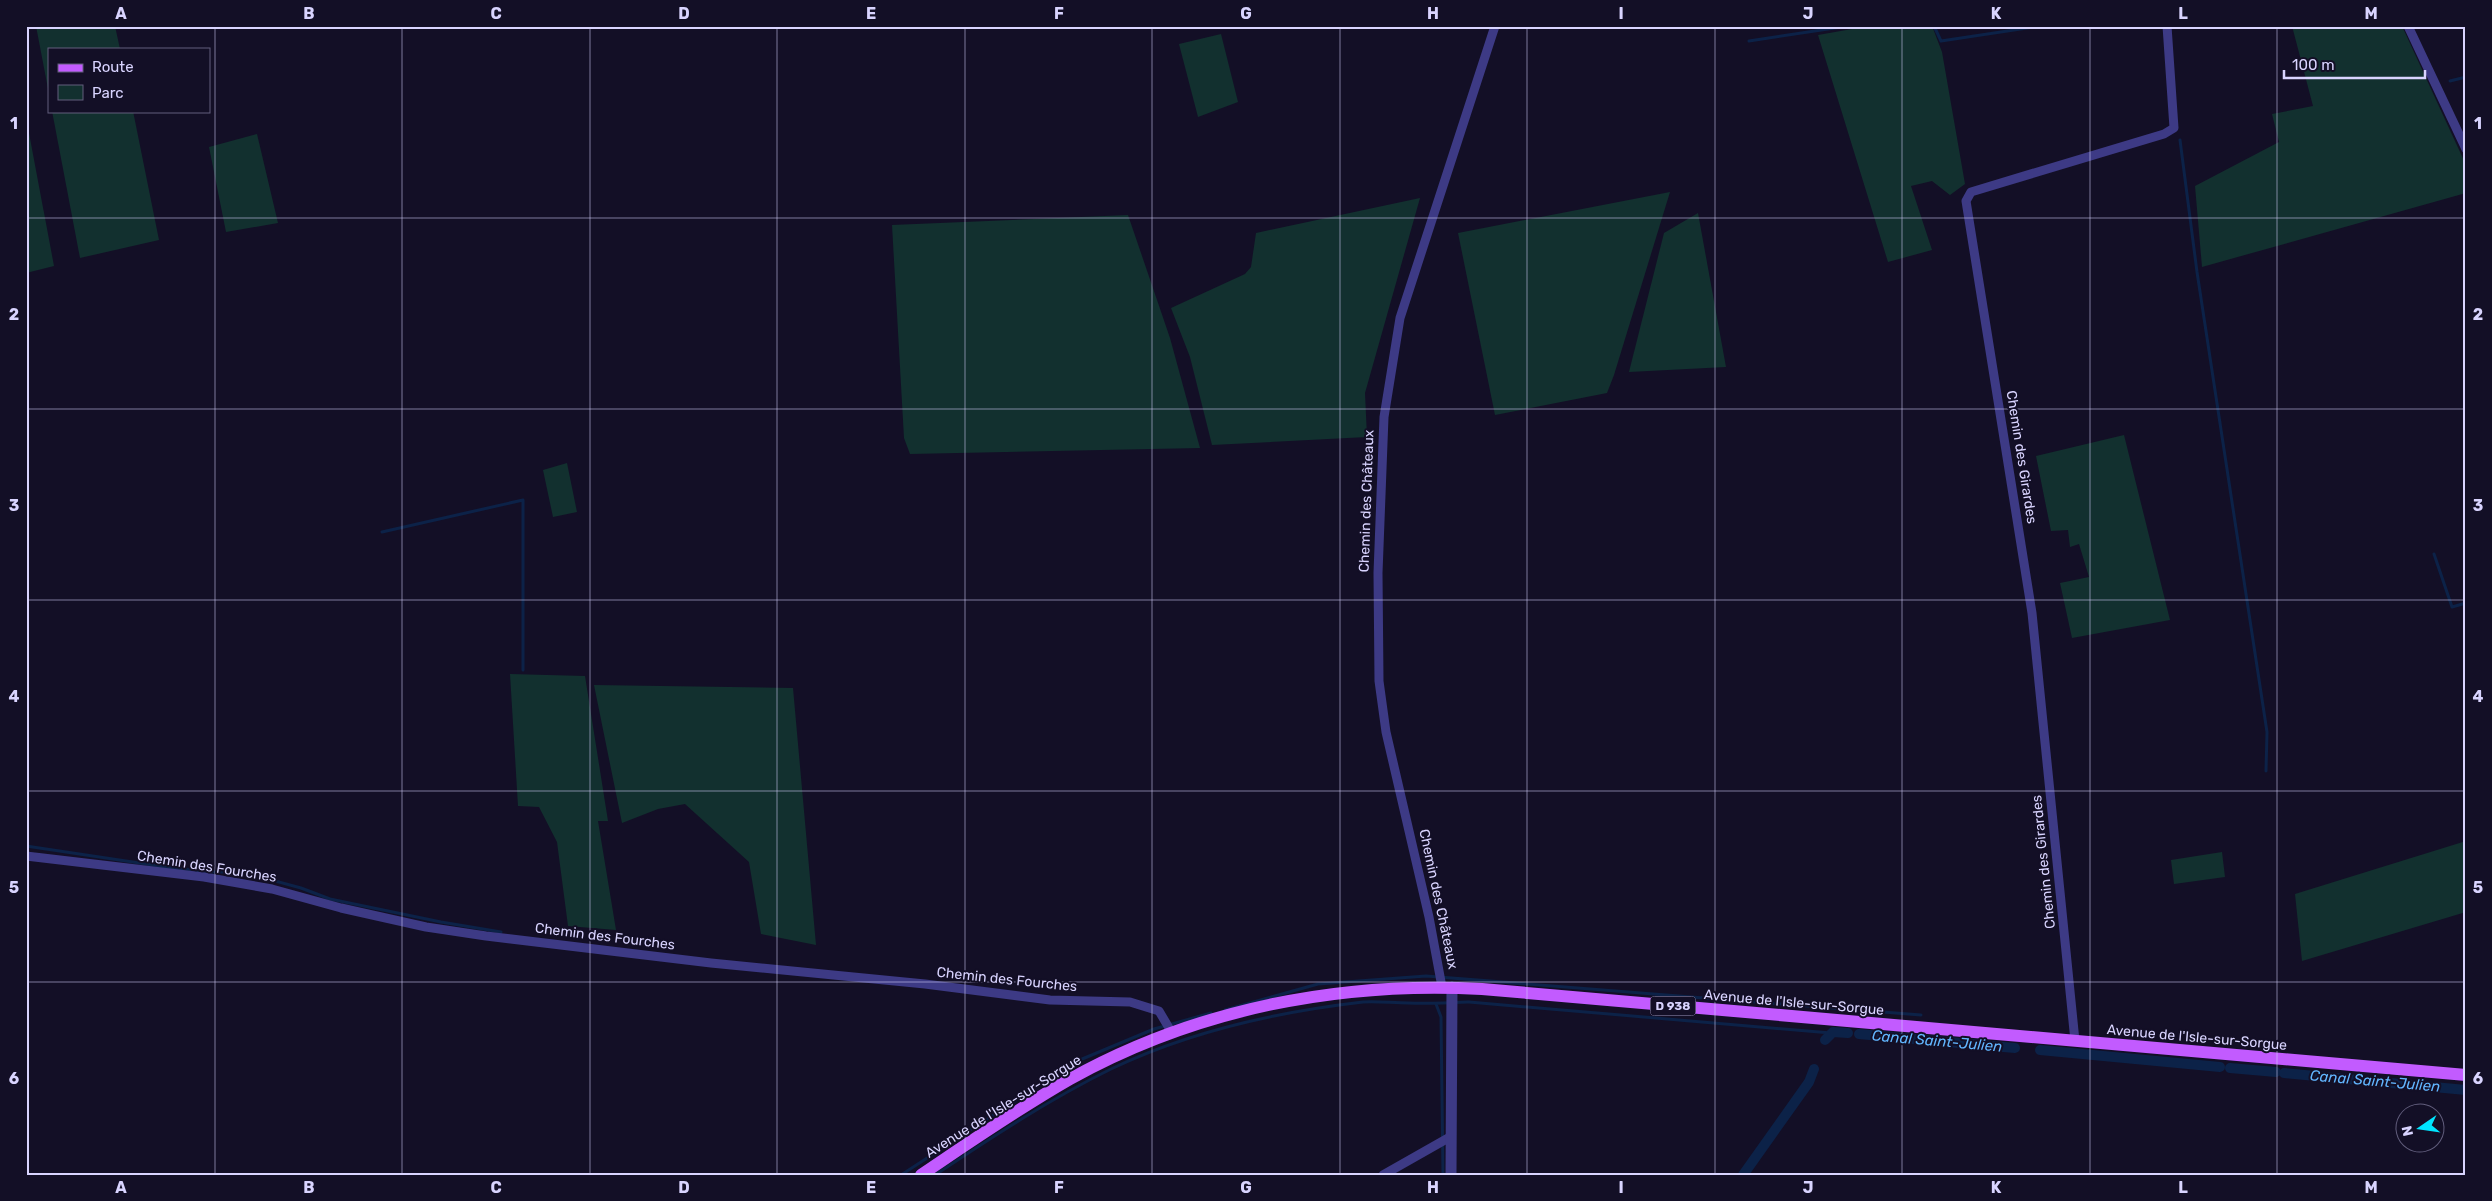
<svg xmlns="http://www.w3.org/2000/svg" width="2492" height="1201" viewBox="0 0 2492 1201" font-family="Rubik,sans-serif">
  <rect width="100%" height="100%" fill="#130f26"/>
  <g fill="#12302f">
    <path d="M36,26h79l5,23h-71v45z"/>
    <path d="M1869,26h63l10,26 23,132 -15,11 -18,-14 -21,5 21,64 -44,12 -70,-227z"/>
    <path d="M2292,26h110l64,139v28l-264,74 -7,-81 84,-44 -7,-28 41,-8z"/>
    <path d="M1221,34l17,68 -40,15 -19,-73z"/>
    <path d="M52,111h81l26,129 -79,18z"/>
    <path d="M26,117l28,149 -28,7z"/>
    <path d="M257,134l21,89 -52,9 -17,-85z"/>
    <path d="M1670,192l-56,183 -7,18 -112,22 -37,-182z"/>
    <path d="M1420,198l-55,195 2,44 -155,8 -22,-88 -19,-49 74,-34 6,-7 5,-34z"/>
    <path d="M1698,213l28,154 -97,5 35,-139z"/>
    <path d="M1128,215l42,123 30,110 -290,6 -6,-16 -12,-213z"/>
    <path d="M2124,435l46,185 -98,18 -12,-55 29,-6 -10,-33 -9,3 -2,-17 -17,1 -15,-75z"/>
    <path d="M567,463l10,49 -24,5 -10,-47z"/>
    <path d="M510,674l75,2 23,145h-10l18,109 -48,-4 -11,-84 -18,-35 -21,-1z"/>
    <path d="M594,685l199,3 23,257 -55,-11 -12,-72 -64,-58 -27,5 -36,14z"/>
    <path d="M2466,841v71l-164,49 -7,-67z"/>
    <path d="M2222,852l3,25 -51,7 -3,-24z"/>
  </g>
  <g fill="none" stroke-linecap="round" stroke-linejoin="round">
    <g stroke="#0c2248" stroke-width="3">
      <path d="M1934,26l7,15 100,-15"/>
      <path d="M1749,41l99,-15"/>
      <path d="M2450,81l16,-4"/>
      <path d="M2180,140l17,132 70,460 -1,39"/>
      <path d="M382,532l141,-32v170"/>
      <path d="M2434,554l18,53 14,-4"/>
      <path d="M26,846l140,21 46,5h30l59,16 29,11 111,23 60,10"/>
      <path d="M1436,1004l5,13 2,158"/>
      <path d="M1225,1010l93,-26 108,-8 495,39"/>
      <path d="M901,1175l174,-113 79,-33 57,-16"/>
      <path d="M935,1175c57,-38 115,-76 176,-106 79,-38 165,-57 252,-67 14,-1 30,1 45,1 20,1 40,0 61,-1l362,31"/>
    </g>
    <g stroke="#0c2248" stroke-width="10">
      <path d="M1859,1034l156,14"/>
      <path d="M1825,1040l8,-8 15,1"/>
      <path d="M2040,1050l180,17"/>
      <path d="M2230,1068l46,4"/>
      <path d="M2284,1073l182,17"/>
      <path d="M1743,1175l66,-93 5,-13"/>
    </g>
    <g stroke="#3d3a85" stroke-width="9">
      <path d="M2408,26l58,123"/>
      <path d="M26,856l178,21 68,12 69,19 85,19 60,9 225,27 214,21 125,16 80,2 29,9 13,22"/>
      <path d="M1442,987l-13,-70 -43,-185 -7,-51 -1,-108 6,-156 16,-99 95,-292"/>
      <path d="M2075,1041l-43,-428 -66,-412 5,-9 193,-58 10,-6 -7,-102"/>
      <path d="M1383,1175l67,-38"/>
    </g>
    <path stroke="#3d3a85" stroke-width="11" d="M1451,1175l1,-188"/>
    <path stroke="#c25bff" stroke-width="12" d="M921,1175c49,-33 98,-67 149,-96 126,-70 269,-98 412,-90l984,86"/>
  </g>
  <path fill="none" stroke="#d9d4ff" stroke-width="1" stroke-opacity="0.55" d="M215,26v1149M402,26v1149M590,26v1149M777,26v1149M965,26v1149M1152,26v1149M1340,26v1149M1527,26v1149M1715,26v1149M1902,26v1149M2090,26v1149M2277,26v1149M26,218h2440M26,409h2440M26,600h2440M26,791h2440M26,982h2440"/>
  <g text-anchor="middle" stroke-width="4" stroke-linejoin="round" paint-order="stroke">
    <rect fill="#130f26" stroke="#9e99be" stroke-width="1" x="1650.5" y="996.5" width="45" height="19" rx="4"/>
    <g font-size="12" font-weight="bold" fill="#d9d4ff">
      <text x="1673" y="1010">D 938</text>
    </g>
    <g font-size="14" fill="#d9d4ff" stroke="#130f26">
      <text transform="translate(2022 457) rotate(81)" y="5">Chemin des Girardes</text>
      <text transform="translate(1366 501) rotate(-88)" y="5">Chemin des Châteaux</text>
      <text transform="translate(2043 862) rotate(-96)" y="5">Chemin des Girardes</text>
      <text transform="translate(207 866) rotate(9)" y="5">Chemin des Fourches</text>
      <text transform="translate(1439 899) rotate(78)" y="5">Chemin des Châteaux</text>
      <text transform="translate(605 936) rotate(7)" y="5">Chemin des Fourches</text>
      <text transform="translate(1007 979) rotate(6)" y="5">Chemin des Fourches</text>
      <text transform="translate(1794 1002) rotate(5)" y="5">Avenue de l'Isle-sur-Sorgue</text>
      <text transform="translate(2197 1037) rotate(5)" y="5">Avenue de l'Isle-sur-Sorgue</text>
      <text transform="translate(1003 1106) rotate(-32)" y="5">Avenue de l'Isle-sur-Sorgue</text>
    </g>
    <g font-size="15" font-style="italic" fill="#62b6ff" stroke="#130f26">
      <text transform="translate(1937 1041) rotate(5)" y="5">Canal Saint-Julien</text>
      <text transform="translate(2375 1081) rotate(5)" y="5">Canal Saint-Julien</text>
    </g>
  </g>
  <rect width="2492" height="1201" fill="none" stroke="#130f26" stroke-width="55"/>
  <rect x="48" y="48" width="162" height="65" fill="#130f26" stroke="#625e7d"/>
  <rect x="58" y="64" width="25" height="8" fill="#c25bff" stroke="#625e7d"/>
  <text x="92" y="72" font-size="15" fill="#d9d4ff">Route</text>
  <rect x="58" y="85" width="25" height="15" fill="#12302f" stroke="#625e7d"/>
  <text x="92" y="98" font-size="15" fill="#d9d4ff">Parc</text>
  <g transform="translate(2420 1128) rotate(257)"><circle r="24" fill="#130f26" stroke="#625e7d"/>
  <path d="M0-4L9 19L0 12L-9 19Z" fill="#00e5ff"/>
  <text y="-8" font-size="14" font-weight="bold" text-anchor="middle" fill="#d9d4ff">N</text>
  </g>
  <path d="M2284 70v8h141v-8" fill="none" stroke="#d9d4ff" stroke-width="2.5"/>
  <text x="2292" y="70" font-size="15" fill="#d9d4ff" stroke="#130f26" stroke-width="4" paint-order="stroke">100 m</text>
  <rect x="28" y="28" width="2436" height="1146" fill="none" stroke="#d9d4ff" stroke-width="2"/>
  <g font-size="16" text-anchor="middle" font-weight="bold" fill="#d9d4ff">
    <text x="121" y="19">A</text>
    <text x="309" y="19">B</text>
    <text x="496" y="19">C</text>
    <text x="684" y="19">D</text>
    <text x="871" y="19">E</text>
    <text x="1059" y="19">F</text>
    <text x="1246" y="19">G</text>
    <text x="1433" y="19">H</text>
    <text x="1621" y="19">I</text>
    <text x="1808" y="19">J</text>
    <text x="1996" y="19">K</text>
    <text x="2183" y="19">L</text>
    <text x="2371" y="19">M</text>
    <text x="14" y="129">1</text>
    <text x="2478" y="129">1</text>
    <text x="14" y="320">2</text>
    <text x="2478" y="320">2</text>
    <text x="14" y="511">3</text>
    <text x="2478" y="511">3</text>
    <text x="14" y="702">4</text>
    <text x="2478" y="702">4</text>
    <text x="14" y="893">5</text>
    <text x="2478" y="893">5</text>
    <text x="14" y="1084">6</text>
    <text x="2478" y="1084">6</text>
    <text x="121" y="1193">A</text>
    <text x="309" y="1193">B</text>
    <text x="496" y="1193">C</text>
    <text x="684" y="1193">D</text>
    <text x="871" y="1193">E</text>
    <text x="1059" y="1193">F</text>
    <text x="1246" y="1193">G</text>
    <text x="1433" y="1193">H</text>
    <text x="1621" y="1193">I</text>
    <text x="1808" y="1193">J</text>
    <text x="1996" y="1193">K</text>
    <text x="2183" y="1193">L</text>
    <text x="2371" y="1193">M</text>
  </g>
</svg>
